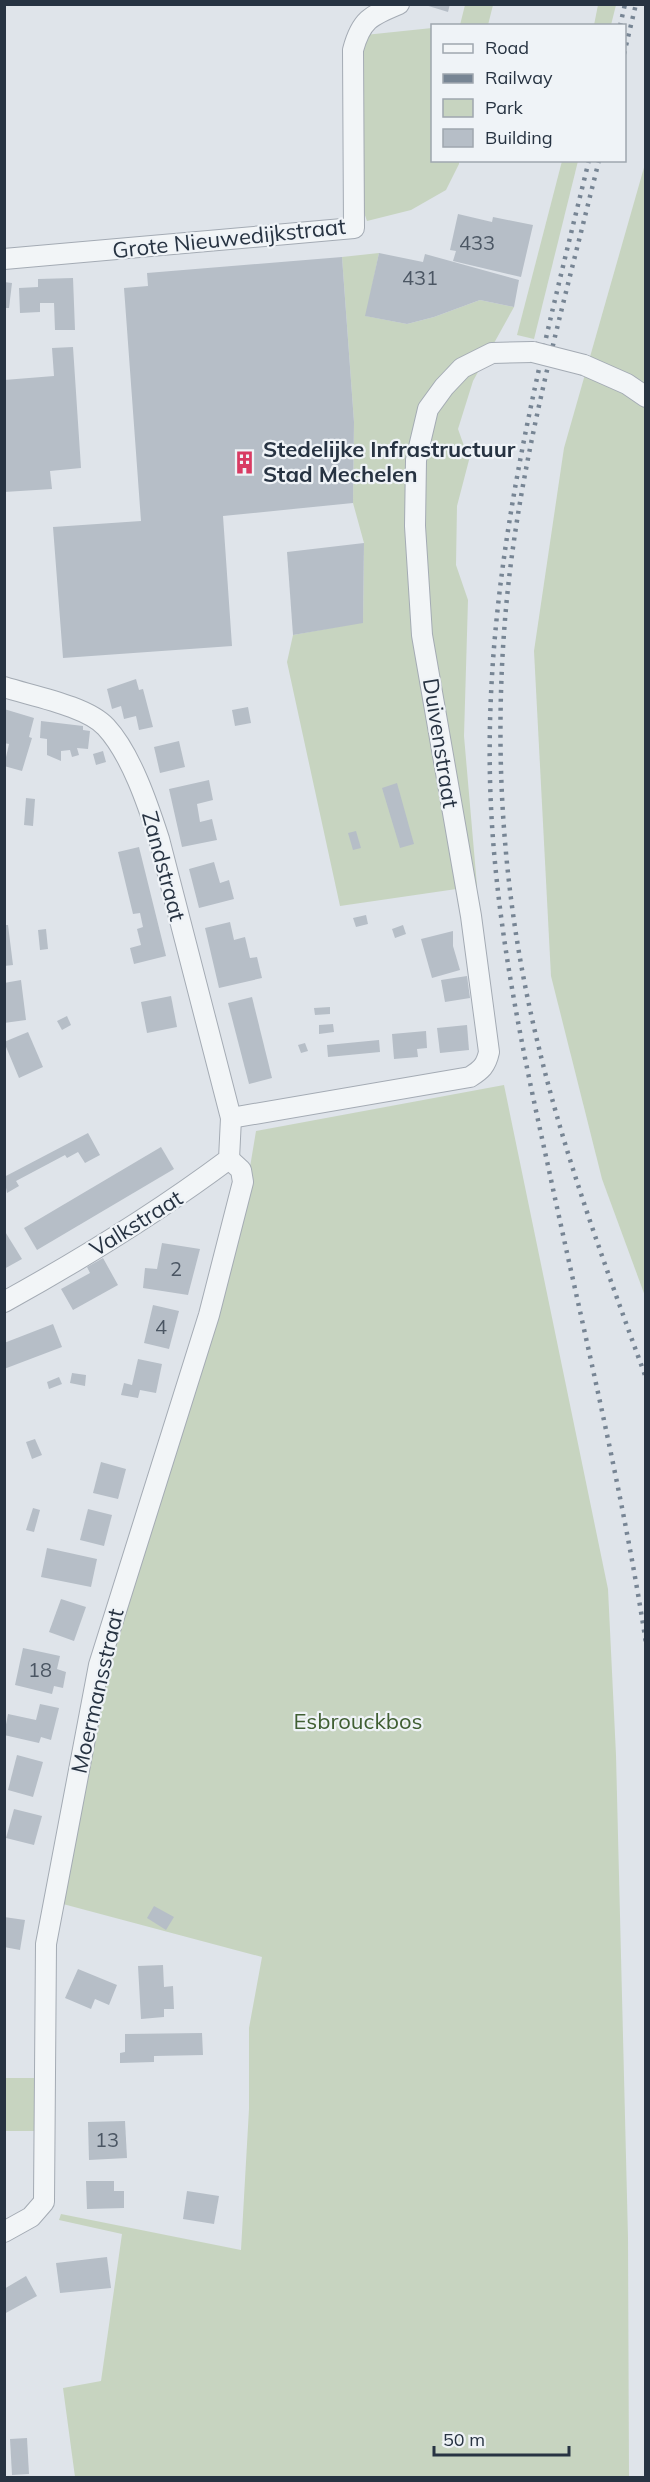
<svg xmlns="http://www.w3.org/2000/svg" width="650" height="2482" viewBox="0 0 650 2482" font-family="Mulish,sans-serif">
  <rect width="100%" height="100%" fill="#dfe4ea"/>
  <g fill="#c7d4c0">
    <path d="M465,5h28l-5,20h-28z"/>
    <path d="M598,5h18l-5,20h-17z"/>
    <path d="M432,28v132l27,1v3l-13,26 -35,20 -44,11 -6,-17v-156l4,-13z"/>
    <path d="M562,161h16l-44,178 -17,-4z"/>
    <path d="M645,164v1132l-43,-117 -51,-203 -17,-325 30,-203z"/>
    <path d="M379,253l-13,63 41,8 27,-7 46,-17 34,7 -41,74 -15,48 11,31 -12,46 -1,59 12,35 -4,136 13,150 -137,20 -53,-244 6,-27 70,-13 1,-79 -11,-40 1,-81 -12,-165z"/>
    <path d="M504,1085l104,504 8,166 12,482 1,240h-554l-12,-89 38,-7 21,-147 -63,-14 2,-6 180,36 8,-141v-81l13,-71 -199,-53 45,-238 141,-493 7,-42z"/>
    <path d="M5,2078h34l1,53h-35z"/>
  </g>
  <g fill="#b6bec7">
    <path d="M422,4h28l-2,8z"/>
    <path d="M458,214l34,8 1,-5 40,8 -12,52 -68,-16 3,-10 -6,-1z"/>
    <path d="M379,253l44,9 2,-8 94,26 -5,27 -34,-7 -46,17 -27,7 -42,-8z"/>
    <path d="M342,257l12,165 -1,81 -130,13 9,130 -169,12 -10,-131 88,-6 -17,-233 24,-2 -1,-13z"/>
    <path d="M73,278l2,52h-20l-1,-27h-14v9l-20,1 -1,-25 19,-1v-8z"/>
    <path d="M4,282l8,1 -3,25h-5z"/>
    <path d="M73,347l8,121 -31,3 2,18 -48,3v-112l50,-4 -2,-28z"/>
    <path d="M364,543l-1,80 -70,12 -6,-83z"/>
    <path d="M136,679l3,11 4,-1 10,38 -14,3 -3,-14 -12,3 -3,-13 -9,3 -5,-20z"/>
    <path d="M248,707l3,16 -16,3 -3,-16z"/>
    <path d="M4,709l30,9 -5,19 3,1 -10,33 -18,-5 5,-22 -5,-1z"/>
    <path d="M41,721l42,5v4l7,1 -2,18 -11,-1 2,7 -7,2 -2,-7 -9,1v10l-14,-6v-16l-7,-1z"/>
    <path d="M179,741l6,26 -25,6 -6,-26z"/>
    <path d="M103,751l3,11 -10,3 -3,-11z"/>
    <path d="M209,780l4,20 -16,4 3,18 12,-3 5,21 -35,7 -13,-58z"/>
    <path d="M397,783l17,61 -14,4 -18,-60z"/>
    <path d="M26,798l9,1 -2,27 -9,-1z"/>
    <path d="M356,831l5,17 -8,2 -5,-17z"/>
    <path d="M139,847l27,109 -32,8 -4,-16 11,-3 -4,-16 6,-2 -3,-14 -7,1 -15,-62z"/>
    <path d="M214,862l6,21 9,-3 5,19 -35,9 -10,-39z"/>
    <path d="M366,915l2,9 -12,3 -3,-9z"/>
    <path d="M230,922l4,18 11,-3 5,21 7,-1 5,21 -43,10 -14,-60z"/>
    <path d="M4,925h4l5,40 -9,1z"/>
    <path d="M403,925l3,9 -11,4 -3,-9z"/>
    <path d="M46,929l2,20 -8,1 -2,-20z"/>
    <path d="M453,931v15l7,24 -28,8 -11,-39z"/>
    <path d="M467,976l3,22 -25,4 -4,-22z"/>
    <path d="M21,980l5,40 -22,3v-40z"/>
    <path d="M171,996l6,31 -30,6 -6,-31z"/>
    <path d="M252,997l20,81 -23,6 -21,-81z"/>
    <path d="M330,1007v7l-15,1 -1,-7z"/>
    <path d="M67,1016l4,9 -9,5 -5,-9z"/>
    <path d="M333,1024l1,8 -15,2v-9z"/>
    <path d="M467,1025l2,25 -29,3 -3,-25z"/>
    <path d="M426,1031l1,17 -10,1 1,8 -24,2 -2,-25z"/>
    <path d="M28,1032l15,35 -24,11 -15,-36z"/>
    <path d="M379,1040l1,12 -52,5 -1,-12z"/>
    <path d="M305,1043l3,8 -7,2 -3,-8z"/>
    <path d="M88,1133l12,22 -15,8 -7,-11 -11,6 -2,-3 -49,26 3,5 -12,7 -3,-16z"/>
    <path d="M161,1147l13,22 -137,81 -13,-22z"/>
    <path d="M4,1230l18,29 -18,10z"/>
    <path d="M162,1243l38,6 -12,46 -45,-7 2,-20 12,1z"/>
    <path d="M103,1258l15,27 -45,25 -12,-21 29,-16 -3,-6z"/>
    <path d="M153,1305l26,6 -10,38 -25,-6z"/>
    <path d="M53,1324l9,23 -58,22v-26z"/>
    <path d="M138,1359l24,5 -6,29 -16,-3 -2,8 -17,-3 3,-12 8,2z"/>
    <path d="M72,1373l14,2 -1,11 -15,-3z"/>
    <path d="M59,1377l3,7 -13,5 -2,-7z"/>
    <path d="M35,1439l7,16 -10,4 -6,-17z"/>
    <path d="M101,1462l25,7 -8,30 -25,-6z"/>
    <path d="M33,1508l7,2 -6,22 -8,-2z"/>
    <path d="M88,1509l24,6 -8,31 -24,-6z"/>
    <path d="M47,1548l50,11 -6,28 -50,-10z"/>
    <path d="M61,1599l25,8 -12,34 -25,-9z"/>
    <path d="M23,1648l37,8 -3,13 9,3 -3,16 -9,-2 -2,8 -37,-9z"/>
    <path d="M40,1704l19,4 -8,32 -10,-3 -2,6 -35,-8 4,-21 28,6z"/>
    <path d="M17,1755l26,7 -10,35 -25,-7z"/>
    <path d="M14,1809l28,7 -8,29 -28,-7z"/>
    <path d="M154,1906l20,11 -8,13 -19,-12z"/>
    <path d="M4,1917l21,3 -5,30 -16,-3z"/>
    <path d="M163,1965l1,22 9,-1 1,23h-10v8l-23,2 -3,-53z"/>
    <path d="M78,1969l39,16 -8,20 -14,-6 -4,10 -26,-11z"/>
    <path d="M202,2033l1,22 -49,1v6l-34,1v-10l5,-1v-18z"/>
    <path d="M125,2121l2,37 -38,2 -1,-38z"/>
    <path d="M86,2181h28v10h10v17l-37,1z"/>
    <path d="M187,2191l32,5 -5,28 -31,-5z"/>
    <path d="M107,2257l4,31 -51,5 -4,-30z"/>
    <path d="M26,2276l11,20 -33,18v-25z"/>
    <path d="M27,2438l2,36 -17,1 -2,-36z"/>
  </g>
  <g fill="none" stroke-linecap="round" stroke-linejoin="round">
    <defs>
      <g id="street">
        <path d="M4,259l350,-31 -1,-178c8,-30 17,-34 46,-46"/>
        <path d="M584,365l43,19 19,13"/>
        <path d="M4,687c28,9 83,19 102,40 25,27 42,78 53,112l72,279 -2,41c-71,53 -147,100 -225,143"/>
        <path d="M231,1118l239,-41c11,-7 16,-11 19,-25l-18,-136 -49,-281 -7,-109 1,-66 12,-51 16,-22 18,-19 30,-15 41,-1"/>
        <path d="M4,2232l27,-15 13,-15 2,-258 53,-279 110,-350 34,-133 -2,-12 -12,-11"/>
      </g>
    </defs>
    <use href="#street" stroke="#a4abb4" stroke-width="22"/>
    <use href="#street" stroke="#f2f5f7" stroke-width="20"/>
    <g stroke="#778594" stroke-width="4.5" stroke-dasharray="3 6" stroke-linecap="butt">
      <path d="M620,26l5,-22"/>
      <path d="M624,54l12,-50"/>
      <path d="M589,160c-50,205 -104,407 -99,619 3,129 29,256 57,382 34,160 74,320 99,482"/>
      <path d="M599,160c-38,156 -84,313 -95,473 -10,138 1,277 34,411 27,114 68,224 108,334"/>
    </g>
    <defs>
      <path id="street-bridge" d="M533,352l51,13"/>
    </defs>
    <use href="#street-bridge" stroke="#a4abb4" stroke-width="22" stroke-linecap="butt"/>
    <use href="#street-bridge" stroke="#f2f5f7" stroke-width="20"/>
  </g>
  <defs>
    <symbol id="building-bare" viewBox="-9 -9 18 18"><path d="M-4-6H4V6H1V3H-1V6H-4ZM-2.5-4.3h1.7v1.8h-1.7ZM.8-4.3h1.7v1.8H.8ZM-2.5-1h1.7V.8h-1.7ZM.8-1h1.7V.8H.8Z" fill="#d83b63" stroke="#eff3f7" stroke-width="2.5" paint-order="stroke"/></symbol>
  </defs>
  <g fill-rule="evenodd">
    <use href="#building-bare" x="228" y="446" width="33" height="33"/>
  </g>
  <g text-anchor="middle" stroke-width="4.5" stroke-linejoin="round" paint-order="stroke">
    <g font-size="20" fill="#4b5663">
      <text x="477" y="250">433</text>
      <text x="420" y="285">431</text>
      <text x="176" y="1276">2</text>
      <text x="161" y="1334">4</text>
      <text x="40" y="1677">18</text>
      <text x="107" y="2147">13</text>
    </g>
    <g font-size="22" fill="#273342" stroke="#eff3f7">
      <text transform="translate(229 238) rotate(-6)" y="8">Grote Nieuwedijkstraat</text>
      <text transform="translate(441 743) rotate(81)" y="8">Duivenstraat</text>
      <text transform="translate(164 866) rotate(75)" y="8">Zandstraat</text>
      <text transform="translate(136 1223) rotate(-32)" y="8">Valkstraat</text>
      <text transform="translate(97 1691) rotate(-77)" y="8">Moermansstraat</text>
    </g>
    <g font-size="22" font-weight="bold" fill="#273342" stroke="#eff3f7" text-anchor="start">
      <text x="263" y="457">Stedelijke Infrastructuur<tspan x="263" dy="25">Stad Mechelen</tspan></text>
    </g>
    <g font-size="22" fill="#405f33" stroke="#eff3f7">
      <text x="358" y="1729">Esbrouckbos</text>
    </g>
  </g>
  <rect width="650" height="2482" fill="none" stroke="#273342" stroke-width="12"/>
  <rect x="431" y="24" width="195" height="138" fill="#eff3f7" stroke="#9fa6af" stroke-width="1.5"/>
  <rect x="443" y="44" width="30" height="9" fill="#f2f5f7" stroke="#9fa6af" stroke-width="1.5"/>
  <text x="485" y="54" font-size="18" fill="#273342">Road</text>
  <rect x="443" y="74" width="30" height="9" fill="#778594" stroke="#9fa6af" stroke-width="1.5"/>
  <text x="485" y="84" font-size="18" fill="#273342">Railway</text>
  <rect x="443" y="99" width="30" height="18" fill="#c7d4c0" stroke="#9fa6af" stroke-width="1.5"/>
  <text x="485" y="114" font-size="18" fill="#273342">Park</text>
  <rect x="443" y="129" width="30" height="18" fill="#b6bec7" stroke="#9fa6af" stroke-width="1.5"/>
  <text x="485" y="144" font-size="18" fill="#273342">Building</text>
  <path d="M434 2446v9h135v-9" fill="none" stroke="#273342" stroke-width="3"/>
  <text x="443" y="2446" font-size="18" fill="#273342" stroke="#eff3f7" stroke-width="4.5" paint-order="stroke">50 m</text>
</svg>
